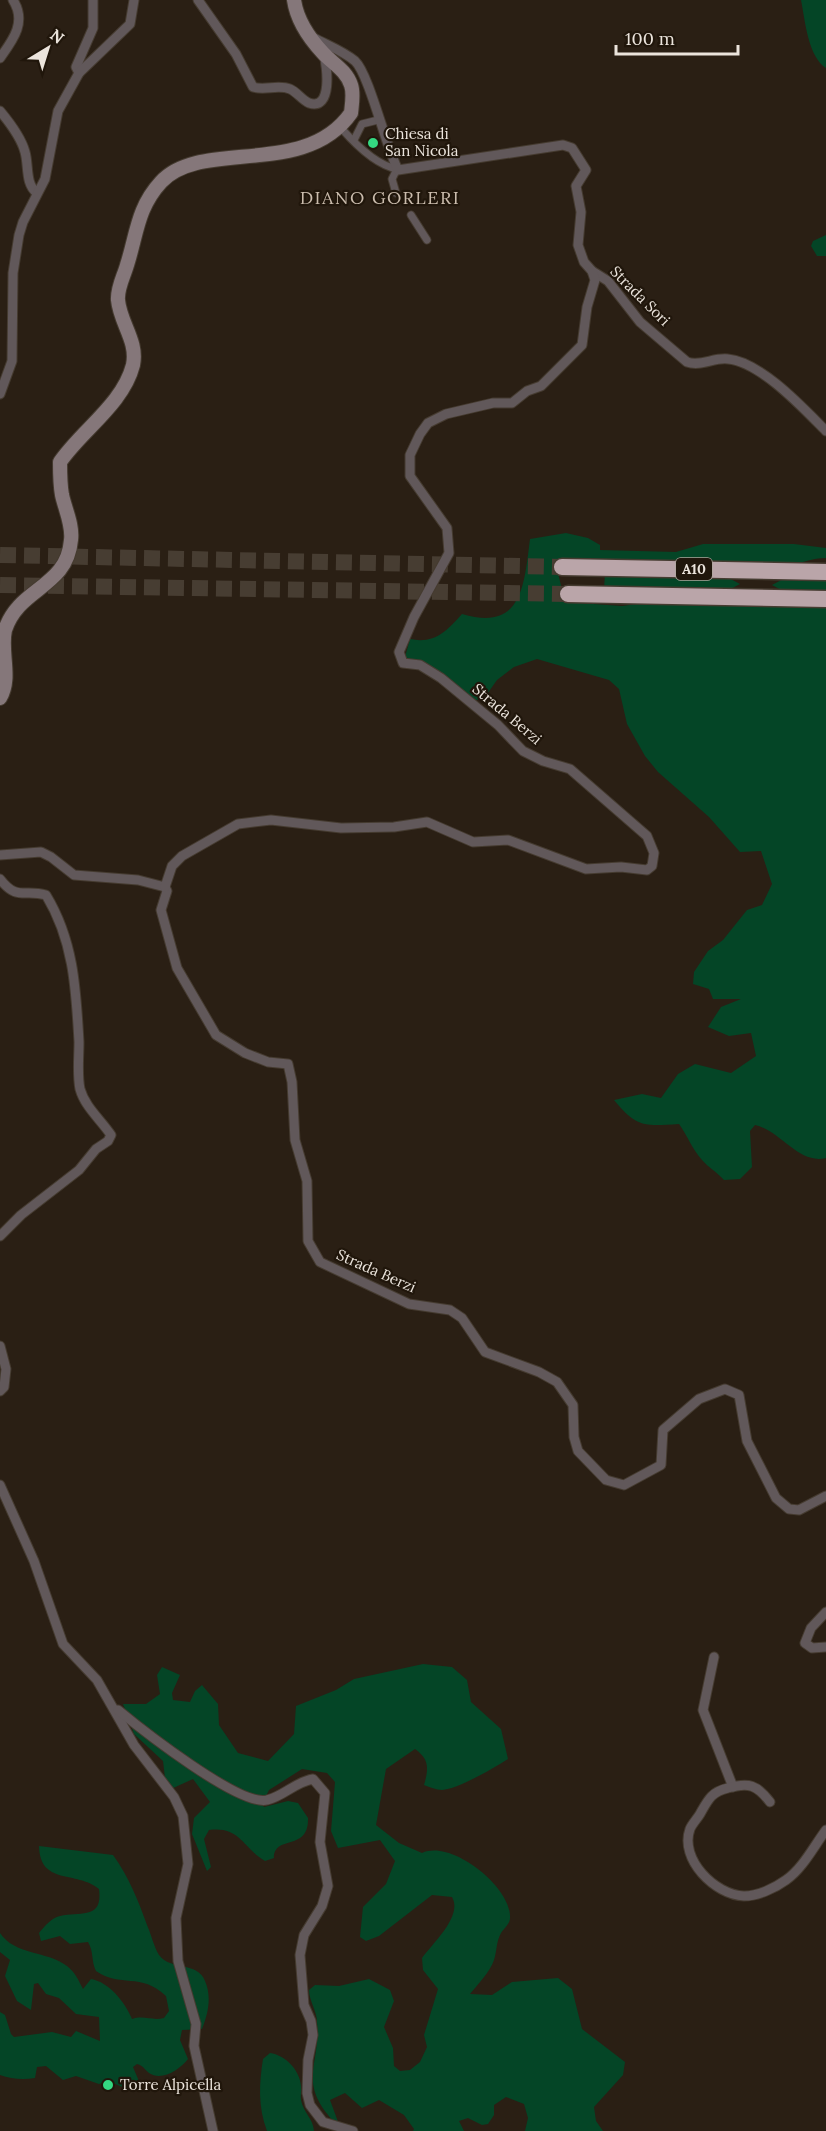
<svg xmlns="http://www.w3.org/2000/svg" width="826" height="2131" viewBox="0 0 826 2131" font-family="Lora,serif">
  <rect width="100%" height="100%" fill="#2a1f14"/>
  <g fill="#044526">
    <path d="M801,0h25v68c-18,-11 -21,-48 -25,-68z"/>
    <path d="M826,235v21h-9l-6,-10 2,-5z"/>
    <path d="M566,533l22,5 12,7v5l76,2 27,-8h91l32,4v10c-11,0 -18,3 -28,5 -27,5 -55,-5 -82,2l-157,-6 -1,14 7,29 57,4 30,-4 174,4v552c-27,7 -45,-27 -71,-33l-5,6 2,36 -12,12 -16,1c-7,-8 -15,-12 -22,-20 -10,-11 -15,-25 -23,-36 -35,2 -42,4 -65,-24l28,-6 19,4 17,-24 17,-10 36,9 25,-17 -5,-23 -22,3 -21,-9 13,-20 20,-8h-28l-4,-10 -16,-5 1,-12 14,-21 15,-11 24,-30 15,-5 10,-21 -11,-33 -21,1 -31,-35 -51,-45 -13,-16 -18,-32 -8,-35 -10,-9 -72,-21 -23,8 -17,13 -12,17 -11,4 -51,-37 -18,-7 5,-18c24,5 36,-7 52,-25 60,18 62,-28 68,-75z"/>
    <path d="M605,572l120,4 15,8 -15,8 -121,-2z"/>
    <path d="M787,577h39v16l-41,-1 -13,-7z"/>
    <path d="M423,1664l29,3 15,13 4,22 30,27 7,30c-14,9 -50,30 -66,31 -6,0 -12,-3 -18,-5 5,-17 5,-26 -9,-36l-29,20 -10,56 23,18 23,10c30,-14 90,35 88,65 0,6 -6,10 -9,15 -5,9 -4,18 -7,27 -4,12 -16,24 -24,34l22,1 20,-13 46,-4 14,11 10,40 43,33 -2,13 -29,32 2,14 7,10h-78l3,-13 -4,-14 -18,-7 -12,8v10l-6,9 -6,1 -14,-7 -9,3 5,10h-51l1,-2 -10,-14 -25,-15 -17,8 -17,-15 -15,7 7,19 1,4h-3c-39,-42 -14,-56 -18,-101 0,-11 -8,-21 -8,-32l6,-5 24,1 30,-7 21,11 4,11 -10,26 9,21 1,18 6,5 10,-1 10,-8 7,-15 -3,-12 14,-46 -15,-19 -1,-12c11,-15 41,-42 30,-61l-20,-2 -53,41 -13,5 -6,-4 3,-30 23,-23 9,-23 -15,-21 -42,8 -7,-17 4,-49 -8,-9 -25,-4 -33,21 -7,14 2,3 24,-6 10,2 10,15c1,34 -34,16 -34,40l-9,3c-23,-14 -25,-35 -56,-31l-5,9 7,28 -4,4 -15,-37 2,-16 16,-16 -17,-23 -22,10 -6,-11 -2,-17 -29,-27 -11,-30h23l14,-10 -3,-19 5,-8 18,8 -8,18 1,7 17,2 5,-11 7,-6 16,19 1,21 19,28 30,8 26,-27 2,-28 40,-16 18,-11z"/>
    <path d="M39,1846l74,9c16,22 25,45 34,70 4,9 7,22 12,30 12,16 38,6 46,26 7,16 3,33 -3,48l-20,1 -2,10 8,19c-8,10 -26,23 -39,14 -5,-4 -5,-7 -12,-9l-4,3 8,19 -9,5 -24,-10 -9,3 -23,-8 -13,4 -17,-14 -9,1 -2,11c-12,2 -24,1 -35,-3v-63l5,3 6,19 3,3 38,-5 19,5 5,-6 24,10 -1,-24 -23,-3 -17,-16 -13,-4 -8,-11 -4,1 -3,26 -14,-9 -12,-25 5,-16 -10,-8v-19c14,22 48,18 67,33 8,6 12,15 16,23l8,-10c18,3 34,23 41,40 12,-4 20,2 32,-1l5,-7 -3,-15c-25,-24 -46,-8 -70,-25 -5,-10 -2,-19 -8,-29l-18,2 -10,-8 -19,5 -2,-8c6,-7 12,-15 21,-17 21,-5 43,4 39,-27 -23,-19 -59,-3 -60,-43z"/>
    <path d="M270,2053c15,2 30,17 31,33 1,5 -1,10 0,14 2,12 12,18 13,31h-47c-9,-24 -8,-47 -4,-72z"/>
  </g>
  <g fill="none" stroke-linecap="round" stroke-linejoin="round">
    <g stroke="#473d32" stroke-width="16" stroke-dasharray="16 8" stroke-linecap="butt">
      <path d="M0,555l562,12"/>
      <path d="M0,585l568,9"/>
    </g>
    <defs>
      <g id="pedestrian">
        <path d="M344,123l-2,6c14,16 34,36 55,40l-5,10 4,14"/>
        <path d="M354,140l8,-16 16,-4"/>
        <path d="M411,215l16,25"/>
      </g>
      <g id="minor">
        <path d="M198,0l38,54 17,33c12,4 25,-3 37,2 7,3 12,11 19,14 24,8 18,-37 15,-48"/>
        <path d="M314,38c13,7 29,13 41,23 14,13 31,86 43,109l165,-25 9,3 14,22 -10,16 5,26 -3,33 6,17 8,9 16,10 32,41 47,40c14,5 27,-5 41,-3 33,3 76,50 98,72"/>
        <path d="M0,58c13,-18 27,-36 13,-58"/>
        <path d="M79,73l-3,-6 17,-39v-28"/>
        <path d="M0,111c10,12 21,26 25,41 4,14 0,32 12,41"/>
        <path d="M0,394l12,-33 1,-88 6,-38 4,-13 22,-43 13,-68 21,-38 51,-49 4,-24"/>
        <path d="M0,855l41,-3 10,5 23,18 64,5 27,7 2,4 -6,19 16,58 39,67 29,18 23,9 20,2 4,18 3,58 12,41 1,60 12,21 89,42 41,6 12,8 23,34 54,20 18,10 16,23 1,32 4,14 28,29 18,5 37,-20 2,-35 36,-31 26,-10 14,6 8,46 29,57 13,11 10,1 27,-14"/>
        <path d="M0,879c17,22 24,10 46,16 28,46 30,95 33,147 0,15 -2,33 1,47 5,18 21,31 31,46l-3,6 -12,8 -17,21 -58,45 -21,21"/>
        <path d="M165,887l7,-21 10,-10 56,-32 33,-4 70,8 53,-1 33,-5 46,20 35,-2 78,29 35,-2 26,3 5,-4 2,-13 -7,-17 -77,-67 -27,-8 -20,-10 -25,-26 -57,-47 -21,-13 -17,-2 -4,-11 15,-35 35,-64 -2,-25 -37,-52v-21l10,-21 8,-11 18,-9 47,-11h19l15,-12 14,-5 41,-41 5,-38 8,-27 -3,-9"/>
        <path d="M0,1346l6,23 -2,18 -4,4"/>
        <path d="M0,1485l34,76 29,83 34,36 37,65 40,52 9,19 5,48 -12,54 2,43 18,63 -2,22 19,85"/>
        <path d="M826,1612l-15,16 -6,15 7,5 14,-1"/>
        <path d="M714,1657l-11,53 30,77"/>
        <path d="M118,1710c23,19 122,97 149,90 17,-4 28,-18 46,-21l12,14 -5,49 8,44 -6,20 -18,29 -4,20 4,50 7,16 2,14 -5,25 -1,33 3,12 13,17 30,9"/>
        <path d="M770,1802c-13,-17 -21,-20 -42,-14 -17,4 -20,12 -28,26 -3,5 -8,10 -10,15 -11,30 25,66 54,67 14,0 31,-8 42,-16 17,-12 28,-34 40,-50"/>
      </g>
      <path id="secondary" d="M0,698c12,-20 0,-46 5,-68 14,-43 62,-42 66,-90 2,-15 -6,-31 -9,-45 -2,-11 -2,-22 -2,-33 22,-32 63,-58 73,-97 5,-24 -13,-42 -15,-65 -1,-12 6,-24 9,-35 10,-31 10,-57 34,-83 40,-44 144,-3 190,-69 1,-9 3,-20 0,-28 -5,-15 -19,-22 -28,-32 -14,-15 -26,-32 -29,-53"/>
      <g id="motorway">
        <path d="M562,567l264,5"/>
        <path d="M568,594l258,5"/>
      </g>
    </defs>
    <use href="#pedestrian" stroke="#453b30" stroke-width="9"/>
    <use href="#minor" stroke="#453b30" stroke-width="11"/>
    <use href="#secondary" stroke="#453b30" stroke-width="16"/>
    <use href="#motorway" stroke="#453b30" stroke-width="19"/>
    <use href="#pedestrian" stroke="#61585a" stroke-width="7"/>
    <use href="#minor" stroke="#61585a" stroke-width="9"/>
    <use href="#secondary" stroke="#85777a" stroke-width="14"/>
    <use href="#motorway" stroke="#baa5a9" stroke-width="16"/>
  </g>
  <g fill="#34d881" stroke="#20160b" stroke-width="2">
    <circle cx="373" cy="143" r="6"/>
    <circle cx="108" cy="2085" r="6"/>
  </g>
  <g text-anchor="middle" stroke-width="4.5" stroke-linejoin="round" paint-order="stroke">
    <rect fill="#20160b" stroke="#aea69d" stroke-width="1.5" x="676" y="558" width="36" height="22" rx="4.5"/>
    <g font-size="14" font-weight="bold" fill="#ebe4dc">
      <text x="694" y="574">A10</text>
    </g>
    <g font-size="15" fill="#ebe4dc" stroke="#20160b" text-anchor="start">
      <text x="385" y="139">Chiesa di<tspan x="385" dy="17">San Nicola</tspan></text>
      <text x="120" y="2090">Torre Alpicella</text>
    </g>
    <g font-size="15" fill="#ebe4dc" stroke="#20160b">
      <text transform="translate(640 296) rotate(45)" y="5">Strada Sori</text>
      <text transform="translate(507 714) rotate(40)" y="5">Strada Berzi</text>
      <text transform="translate(376 1271) rotate(24)" y="5">Strada Berzi</text>
    </g>
    <g font-size="18" letter-spacing="1.5" fill="#cabcad" stroke="#20160b">
      <text x="380" y="204">DIANO GORLERI</text>
    </g>
  </g>
  <g transform="translate(48 48) rotate(38)" stroke="#20160b" stroke-width="4.5" paint-order="stroke">
  <path d="M0-4.5L10 22L0 15L-10 22Z" fill="#ebe4dc"/>
  <text y="-9" font-size="16" font-weight="bold" text-anchor="middle" fill="#ebe4dc">N</text>
  </g>
  <path d="M616 45v9h122v-9" fill="none" stroke="#ebe4dc" stroke-width="3"/>
  <text x="625" y="45" font-size="18" fill="#ebe4dc" stroke="#20160b" stroke-width="4.5" paint-order="stroke">100 m</text>
</svg>
